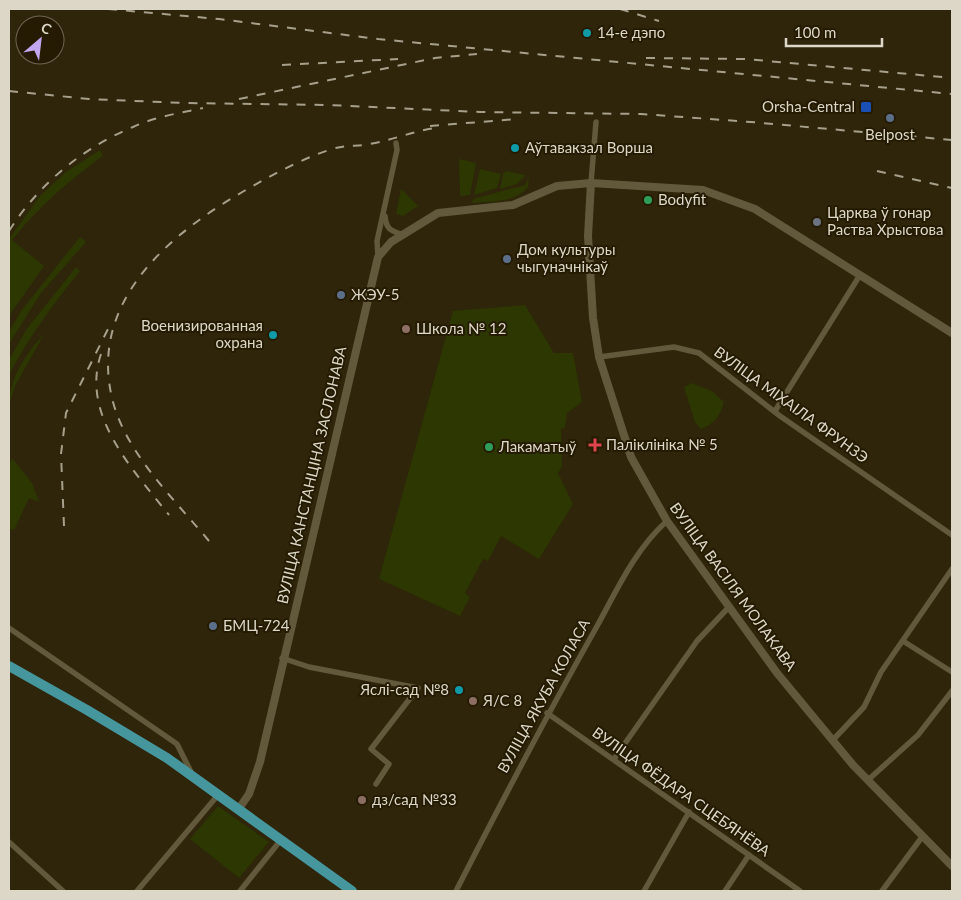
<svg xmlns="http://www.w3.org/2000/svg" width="961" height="900" viewBox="0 0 961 900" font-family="Lato,sans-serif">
  <rect width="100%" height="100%" fill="#2e250a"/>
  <g fill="#2c3701">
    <path d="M100,150l3,6c-36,26 -63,50 -91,84l32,26 -35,50v-77l31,-43 26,-24z"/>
    <path d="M459,159l17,4 -6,32 -10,1z"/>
    <path d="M480,169l21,5 -4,14 -23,7z"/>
    <path d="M506,171l19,4v1l-8,8 -17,5 3,-16z"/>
    <path d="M529,177l-1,10c-13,16 -37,14 -56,16l1,-4 52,-14z"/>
    <path d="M401,189l17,17 -15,10 -7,-2z"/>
    <path d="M80,237l6,5 -45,51 -32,51v-12l12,-21z"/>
    <path d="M76,267l4,4c-27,33 -51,66 -71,104v-15l17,-30z"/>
    <path d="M525,305l29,48h19l9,49 -15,11 -2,15 -4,1 1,37 -4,7 15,31 -34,55 -38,-23 -13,25 -5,-2 -18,34 5,4 -10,19 -81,-37 74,-268z"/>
    <path d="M44,334l-29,52 -6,19c0,-26 18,-53 35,-71z"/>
    <path d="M691,383l21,8 12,11c-4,14 -9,21 -23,27l-6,-7 -11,-35z"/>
    <path d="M12,458l20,25 7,19 -10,-4 -15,32 -5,-2v-62z"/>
    <path d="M218,806l51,36 -30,36 -49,-39z"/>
  </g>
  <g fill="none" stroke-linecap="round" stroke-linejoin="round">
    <g stroke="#62593d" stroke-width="5.5">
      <path d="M591,183l5,-61"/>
      <path d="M385,216c1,13 6,15 16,18"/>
      <path d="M378,257l-1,-16 20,-91 -1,-7"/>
      <path d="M599,357l75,-10 25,6 81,63 172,119"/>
      <path d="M775,411l85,-136"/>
      <path d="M9,628l168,116 15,30"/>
      <path d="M903,641l49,31"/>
      <path d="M282,658l27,9 109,21 -47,61 18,15 -13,20"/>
      <path d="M547,713l253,178"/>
      <path d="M832,741l32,-34 17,-35 71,-103"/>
      <path d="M614,759l83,-118 31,-33"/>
      <path d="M868,780l50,-45 34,-44"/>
      <path d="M9,842l54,49"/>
      <path d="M137,891l81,-96"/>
      <path d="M240,891l40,-50"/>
      <path d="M456,891c45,-88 91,-176 140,-263 20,-36 39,-79 71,-107"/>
      <path d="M644,891l45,-79"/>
      <path d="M725,891l24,-36"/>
      <path d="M882,891l40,-54"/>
    </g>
    <g stroke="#62593d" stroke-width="8">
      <path d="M591,183l-3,53 5,82 6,39 32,100 36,64 110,152 76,92 99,101"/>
      <path d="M238,810l11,-16 11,-32 118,-505 13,-15 47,-29 75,-8 44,-19 34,-3 112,7 52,19 197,124"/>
    </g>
    <path stroke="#46969e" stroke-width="10" d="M9,666l78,44 80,48 185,133"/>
    <g stroke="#a6a08c" stroke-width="2" stroke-dasharray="9 9" stroke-linecap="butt">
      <path d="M108,9l111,10 159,20 574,55"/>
      <path d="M620,9l39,12"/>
      <path d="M646,58l100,1 206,19"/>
      <path d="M282,65l116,-6"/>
      <path d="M9,91l80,8 94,4 146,2 151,7 161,2 110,8 201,18"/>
      <path d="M239,99l196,-41 42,-4"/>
      <path d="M430,126l87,-7"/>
      <path d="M877,171l75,17"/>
      <path d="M9,231c29,-46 73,-83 124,-104 21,-10 47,-14 70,-19"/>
      <path d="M101,354c-21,61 33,117 68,161"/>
      <path d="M64,526l-3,-72 5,-41 43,-86"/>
      <path d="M209,541c-35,-42 -82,-87 -96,-139 -26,-99 55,-167 131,-211 28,-16 55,-31 85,-41 17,-6 26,-3 41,-6 23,-4 43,-13 66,-16"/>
    </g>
  </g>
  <g fill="#0f9aa8" stroke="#241b02" stroke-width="2">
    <circle cx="587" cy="33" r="5"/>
    <circle cx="515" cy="148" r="5"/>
    <circle cx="273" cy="335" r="5"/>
    <circle cx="459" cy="690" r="5"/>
  </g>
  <rect fill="#1a4fb4" stroke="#241b02" stroke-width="2" x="860" y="101" width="12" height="12" rx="2.5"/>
  <g fill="#5c6f8a" stroke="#241b02" stroke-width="2">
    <circle cx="890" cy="118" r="5"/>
    <circle cx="507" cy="259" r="5"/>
    <circle cx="341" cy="295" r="5"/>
    <circle cx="213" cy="626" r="5"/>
  </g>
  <g fill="#2e9e5b" stroke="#241b02" stroke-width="2">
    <circle cx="648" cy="200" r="5"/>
    <circle cx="489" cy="447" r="5"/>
  </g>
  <circle fill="#6b7280" stroke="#241b02" stroke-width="2" cx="817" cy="222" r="5"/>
  <g fill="#8d6e63" stroke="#241b02" stroke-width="2">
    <circle cx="406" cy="329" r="5"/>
    <circle cx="473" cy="701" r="5"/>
    <circle cx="362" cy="800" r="5"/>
  </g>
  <path fill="#e0444e" stroke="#241b02" stroke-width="2" d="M592.5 437.5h5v5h5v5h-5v5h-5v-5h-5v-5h5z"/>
  <g text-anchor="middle" stroke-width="4" stroke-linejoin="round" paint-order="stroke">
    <g font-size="15" fill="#dcd7c7" stroke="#241b02" text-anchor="start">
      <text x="597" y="38">14-е дэпо</text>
      <text x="855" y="112" text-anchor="end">Orsha-Central</text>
      <text x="890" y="140" text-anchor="middle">Belpost</text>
      <text x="525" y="153">Аўтавакзал Ворша</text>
      <text x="658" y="205">Bodyfit</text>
      <text x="827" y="218">Царква ў гонар<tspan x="827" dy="17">Раства Хрыстова</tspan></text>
      <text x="517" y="255">Дом культуры<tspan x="517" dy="17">чыгуначнікаў</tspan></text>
      <text x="351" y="300">ЖЭУ-5</text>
      <text x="263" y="331" text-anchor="end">Военизированная<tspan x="263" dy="17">охрана</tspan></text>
      <text x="416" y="334">Школа № 12</text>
      <text x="606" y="450">Паліклініка № 5</text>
      <text x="499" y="452">Лакаматыў</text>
      <text x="223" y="631">БМЦ-724</text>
      <text x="449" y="695" text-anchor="end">Яслі-сад №8</text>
      <text x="483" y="706">Я/С 8</text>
      <text x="372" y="805">дз/сад №33</text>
    </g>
    <g font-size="15" fill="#dcd7c7" stroke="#241b02">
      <text transform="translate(791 405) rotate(36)" y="5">ВУЛІЦА МІХАІЛА ФРУНЗЭ</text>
      <text transform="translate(312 475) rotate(-77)" y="5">ВУЛІЦА КАНСТАНЦІНА ЗАСЛОНАВА</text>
      <text transform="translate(733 587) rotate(54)" y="5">ВУЛІЦА ВАСІЛЯ МОЛАКАВА</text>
      <text transform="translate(544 696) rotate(-61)" y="5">ВУЛІЦА ЯКУБА КОЛАСА</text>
      <text transform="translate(681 792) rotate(35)" y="5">ВУЛІЦА ФЁДАРА СЦЕБЯНЁВА</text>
    </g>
  </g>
  <rect width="961" height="900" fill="none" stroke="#dcd7c7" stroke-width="20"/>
  <g transform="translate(40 40) rotate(28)"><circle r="24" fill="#241b02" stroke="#6e6651"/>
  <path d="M0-4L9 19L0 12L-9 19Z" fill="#c4a7f1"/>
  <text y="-8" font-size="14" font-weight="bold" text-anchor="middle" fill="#dcd7c7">С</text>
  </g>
  <path d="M786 38v8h96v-8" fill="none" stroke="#dcd7c7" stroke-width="2.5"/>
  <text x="794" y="38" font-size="15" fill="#dcd7c7" stroke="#241b02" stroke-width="4" paint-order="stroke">100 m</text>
</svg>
